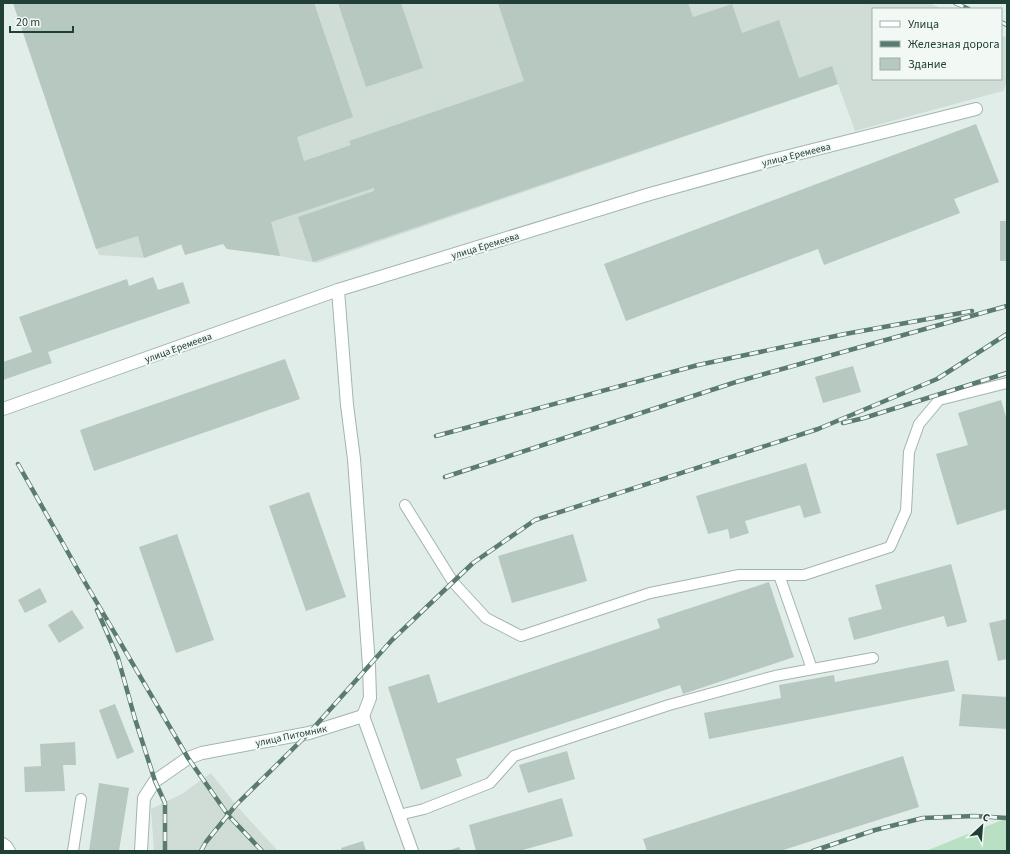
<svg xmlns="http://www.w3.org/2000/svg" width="1010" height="854" viewBox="0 0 1010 854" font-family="'Source Sans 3',sans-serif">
  <rect width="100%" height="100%" fill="#e1ede8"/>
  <g fill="#cfddd6">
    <path d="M13,3h917l12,6h-69v70h128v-44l6,3v44l-4,9 -148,40 -17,-47 -521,179 -37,-7 -53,-7 -4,-5 -42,1 -37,13 -45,-3z"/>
    <path d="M211,773l25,32 42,46h-124l-3,-42 31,-15z"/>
  </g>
  <path fill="#b9e0c2" d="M1007,818v33h-81z"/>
  <g fill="#b6c8c0">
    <path d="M13,3h301l39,114 -56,20 7,24 47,-16 -2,-4 175,-60 -26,-78h190l5,14 39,-13 10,29 37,-13 20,58 33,-12 6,18 -525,178 -15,-45 76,-26v-3l-103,34 9,34 -53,-7 -4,-5 -38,11 -4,-11 -37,14 -6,-22 -42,13z"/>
    <path d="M338,3h63l22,65 -57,19z"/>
    <path d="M976,124l23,58 -45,17 6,14 -136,52 -6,-16 -192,72 -22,-57z"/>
    <rect x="1000" y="221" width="7" height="40"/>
    <path d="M153,277l5,13 25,-8 7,21 -142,49 4,11 -49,17v-18l29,-10 -13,-35 108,-38 2,7z"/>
    <path d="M285,359l15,40 -206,72 -14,-41z"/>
    <path d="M853,366l8,26 -38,11 -8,-26z"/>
    <path d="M1001,400l6,20v89l-50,16 -21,-71 32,-9 -10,-32z"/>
    <path d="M806,463l15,50 -17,5 -4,-13 -55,16 4,12 -19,6 -2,-10 -20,5 -12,-38z"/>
    <path d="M309,492l37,105 -40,14 -37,-105z"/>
    <path d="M177,534l37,106 -38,13 -37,-106z"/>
    <path d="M573,534l14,47 -75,22 -14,-47z"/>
    <path d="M951,564l16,58 -20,5 -3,-11 -90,24 -6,-22 34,-9 -7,-24z"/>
    <path d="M769,582l25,75 -111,37 -3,-9 -224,74 6,17 -41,14 -33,-103 41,-13 9,29 222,-75 -3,-9z"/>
    <path d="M40,588l7,14 -22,11 -7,-13z"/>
    <path d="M72,610l12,18 -25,15 -11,-18z"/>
    <path d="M1007,619v40l-9,2 -9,-38z"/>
    <path d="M948,660l7,31 -246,48 -5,-26 77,-15 -2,-13 55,-10 1,7z"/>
    <path d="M962,694l45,3v32l-48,-3z"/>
    <path d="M115,704l19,48 -17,7 -18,-49z"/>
    <path d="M75,742l1,23h-13l2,26 -40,1 -1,-25 17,-1 -1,-22z"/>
    <path d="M567,751l8,28 -47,14 -9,-28z"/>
    <path d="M903,756l16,51 -139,44h-133l-4,-12z"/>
    <path d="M99,783l30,5 -10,63h-30z"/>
    <path d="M562,798l11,38 -54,15h-43l-7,-26z"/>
    <path d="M363,841l3,10h-24l-1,-3z"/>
    <path d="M459,847l2,4h-11v-1z"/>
  </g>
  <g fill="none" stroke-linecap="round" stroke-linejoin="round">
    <defs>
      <g id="lane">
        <path d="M405,505l48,77 33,36 35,18 129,-43 89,-18h65l86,-28 16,-36 3,-59 10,-28 20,-24 68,-17"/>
        <path d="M779,575l33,94"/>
        <path d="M399,815l25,-6 66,-26 24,-27 155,-51 106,-29 98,-18"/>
        <path d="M3,843l4,3 3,5"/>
        <path d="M73,851l8,-52"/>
      </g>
      <g id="street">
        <path d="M338,290l9,115 7,54 15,207 1,32 -7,18"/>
        <path d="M3,409l335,-119 312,-96 119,-33 207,-52"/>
        <path d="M141,851l3,-53 11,-17 33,-23 14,-5 107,-20 54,-17 49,135"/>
      </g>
    </defs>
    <use href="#lane" stroke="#a3b5af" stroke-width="12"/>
    <use href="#street" stroke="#a3b5af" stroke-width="14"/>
    <use href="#lane" stroke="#fff" stroke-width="10"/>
    <use href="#street" stroke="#fff" stroke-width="12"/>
    <defs>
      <g id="rail">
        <path d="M955,3l14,6"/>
        <path d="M1001,22l6,3"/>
        <path d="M843,423l21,-5 143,-45"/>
        <path d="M436,436l262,-71 147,-31 127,-23"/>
        <path d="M18,464l65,115 105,179 40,57 34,36"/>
        <path d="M445,477l291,-95 271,-76"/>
        <path d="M97,610l21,48 17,61 20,62 10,22v48"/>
        <path d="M201,851l5,-9 30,-37 73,-72 83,-93 81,-77 62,-43 283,-91 119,-50 70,-45"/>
        <path d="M813,851l62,-21 48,-12 51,-2 33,2"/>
      </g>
    </defs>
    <use href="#rail" stroke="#5b7b71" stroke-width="4.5"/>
    <use href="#rail" stroke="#f2f9f5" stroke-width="3" stroke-dasharray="9" stroke-linecap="butt"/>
  </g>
  <g text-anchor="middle" stroke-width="4" stroke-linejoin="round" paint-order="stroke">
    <g font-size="10" fill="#203f36" stroke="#f2f9f5">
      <text transform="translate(796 154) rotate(-14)" y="4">улица Еремеева</text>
      <text transform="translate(485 245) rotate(-17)" y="4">улица Еремеева</text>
      <text transform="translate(178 347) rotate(-20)" y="4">улица Еремеева</text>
      <text transform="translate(291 735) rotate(-12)" y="4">улица Питомник</text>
    </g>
  </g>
  <rect width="1010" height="854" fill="none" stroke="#203f36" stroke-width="8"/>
  <rect x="872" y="8" width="130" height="72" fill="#f2f9f5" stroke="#9eafa9"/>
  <rect x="880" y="21" width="20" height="6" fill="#ffffff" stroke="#9eafa9"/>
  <text x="908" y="28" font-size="12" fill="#203f36">Улица</text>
  <rect x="880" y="41" width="20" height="6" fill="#5b7b71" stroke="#9eafa9"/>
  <text x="908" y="48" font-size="12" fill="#203f36">Железная дорога</text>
  <rect x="880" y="58" width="20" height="12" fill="#b6c8c0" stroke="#9eafa9"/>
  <text x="908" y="68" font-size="12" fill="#203f36">Здание</text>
  <g transform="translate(982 826) rotate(26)" stroke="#f2f9f5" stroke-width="3" paint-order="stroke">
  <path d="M0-3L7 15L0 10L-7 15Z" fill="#203f36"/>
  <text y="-6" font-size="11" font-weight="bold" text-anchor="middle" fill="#203f36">С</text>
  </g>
  <path d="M10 26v6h63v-6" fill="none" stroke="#203f36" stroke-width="2"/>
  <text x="16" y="26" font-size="12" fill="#203f36" stroke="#f2f9f5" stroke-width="3" paint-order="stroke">20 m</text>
</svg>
